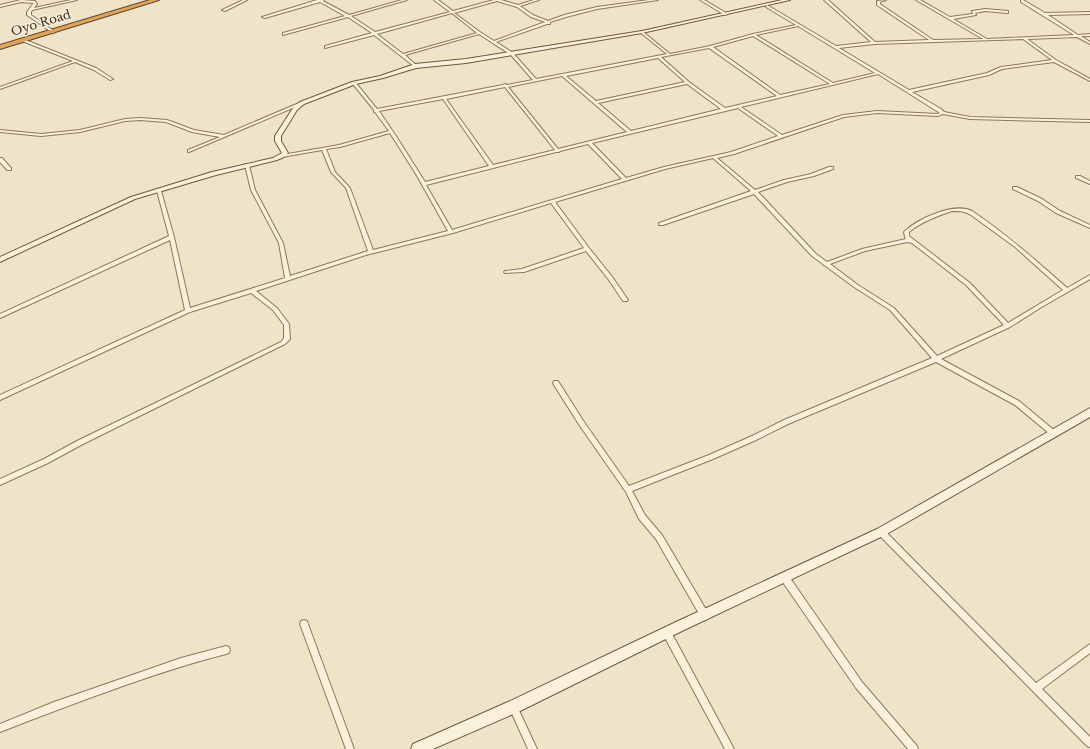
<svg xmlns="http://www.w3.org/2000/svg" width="1090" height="749" viewBox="0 0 1090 749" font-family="'Libre Baskerville',serif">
  <rect width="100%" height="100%" fill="#f0e4c8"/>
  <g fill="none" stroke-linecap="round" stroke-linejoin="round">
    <defs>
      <g id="street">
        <path d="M21,0l14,1 2,3 -3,4 37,-8h6l-45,10 -1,2v3l23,16v2h-1l-26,-18v-3l6,-8v-1l-12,-1 -21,5v-2z"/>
        <path d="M243,0h4l-22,11 -3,-1z"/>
        <path d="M317,0h7l-1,1 26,14 53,-15h5l-56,16 24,16 75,-20 -16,-12h4l15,11 41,-11h7l17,5 16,-5h5l-19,6 13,9 15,6 16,-6 33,-8 52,-7h9l-61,9 -31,8 -16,5v2h-3l-51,18 17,11 23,26 131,-25 -26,-21v-2h1l28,23 40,-8 43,-12 43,-9 -30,-18 1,-2 69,41 35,-4 -47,-42h4l47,42 54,-2 -52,-35v-4l9,-1 -6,2v2l53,36 50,-1 -67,-39h4l30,17 22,-3h1l-1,-3 13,-2 23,2v2h-1l-22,-2 -10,2 1,2 -23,4 34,20 87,-4 -53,-33v-2h2l22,13 45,-1v2l-42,1 30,20 12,-1v2h-9l9,6v2l-13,-7 -50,2 29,21 34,19v2l-36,-19 -52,7 -13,6 -77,17 29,17 3,3 26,5 120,3v2l-120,-3 -27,-5 -5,2 -61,-3 -33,4 -110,37 -17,4 38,32 29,-10 27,-6 18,-7h4v2l-19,7 -27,6 -29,10 58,62 11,8 35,-13 44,-10 -1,-2 -1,-5c13,-13 50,-30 68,-21 34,23 65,50 95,77l23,-13v4l-50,29 -30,19 -69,32 78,42 36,30 1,2 -1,2 -2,1 -2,-1 -36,-30 -79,-43 -148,62 -32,16 -43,19 -81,32 13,24 17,20 46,78 1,3 -1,3 -3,1 -3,-1 -46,-80 -17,-20 -13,-27 -46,-66 -26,-41 -1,-2 1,-2h4l26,41 45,64 80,-31 43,-19 32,-16 148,-62 -42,-48 -36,-23 -42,-31 -58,-62 -91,31h-4v-2l92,-32 -38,-33 -48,11 -110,33 34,46 24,30 15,22 -1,1h-4l-14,-21 -23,-29 -62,21 -19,1 -1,-1 1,-1 17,-2 62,-21 -33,-45 -98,30 -87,22 -110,36 21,17 12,16 1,15 -5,5 -204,101 -33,18 -48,22v-6l44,-20 33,-18 204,-99 3,-4v-13l-11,-15 -22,-17 -61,19 -190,88v-5l185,-85 -15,-70 -170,78v-4l169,-78 -12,-45v-1h2l2,1 13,46 16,71 95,-30 -6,-35 -28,-53 -6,-25v-1l4,1 6,25 28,53 7,33 78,-25 -22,-63 -15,-16 -9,-22 -40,7 -2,-1 2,-1 57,-10 50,-14 -14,-19h-1v-2l-21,-26v-2h2l22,27 126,-24 2,-1 2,1 26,-5 -22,-25 -32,-21 -74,21 11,10v2h-1l-41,-32 -49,13v-2l47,-13 -24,-16 -65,18v-2l62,-17 -25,-14 -55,16 -3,-1zM497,1l20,6 14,10 14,5 -51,19 -14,-9 -26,-19zM452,13l25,20 -74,21 -26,-20zM798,26l77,47 -42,10 -77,-48zM753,36l77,48 -50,11 -67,-48zM1023,39l29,21 -51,7 -14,6 -78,17 -70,-42 35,-4zM709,48l68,48 -52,12 -36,-26 -28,-25zM658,58l27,24 -89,19 -30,-25zM878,74l62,39 -2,1 -61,-3 -34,4 -61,20 -41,-28zM562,76l65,56 -69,17 -50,-62zM687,84l34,25 -90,22 -33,-28zM505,87l50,63 -62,15 -47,-66zM443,99l46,67 -64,16 -29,-46 -17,-25zM738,108l40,28 -47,16 -67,15 -38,11 -34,-35zM390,133l26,41 32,57 -75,19 -23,-62 -15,-16 -9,-23 14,-2zM588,144l34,35 -170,51 -26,-45 130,-33h3l1,-1zM952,211c8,0 13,0 19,4l44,32 48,43 -55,33 -38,-40 -61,-47v-4c12,-10 28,-16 43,-21zM907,242l5,1 54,42 38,40 -67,31 -43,-48 -36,-23 -28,-21 35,-13z"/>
        <path d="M700,0h4l24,14 -3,1z"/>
        <path d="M23,39l73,29 17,11 -3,1 -16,-10 -19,-8 -75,27v-2l73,-26 -51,-20 -1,-1z"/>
        <path d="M299,103l3,1 -113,48h-1v-2l32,-13 -28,-5 -26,-10 -26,-2 -15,1 -45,11 -39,4 -41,-4v-2l41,4 39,-4 45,-11 15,-1 27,2 27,10 30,5z"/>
        <path d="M0,158h2l9,10v2h-4l-7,-8z"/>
        <path d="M1076,176h4l10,5v3l-14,-6z"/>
        <path d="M1013,187h4l25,12 18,12 30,14v3l-34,-15 -18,-12 -25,-12z"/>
        <path d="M881,529l3,1 152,153 54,-39v9l-48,36 48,48v10l-3,-1 -209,-212 -1,-2 1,-2z"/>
        <path d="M785,574l3,1 74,107 55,64 1,3h-10l-52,-61 -74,-107 -1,-3 1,-3z"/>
        <path d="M304,620l3,1 1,3 46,125h-8l-46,-125 1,-3z"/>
        <path d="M667,629l3,1 64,119h-9l-61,-113 -1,-3 1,-3z"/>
        <path d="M226,646l3,1 1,3 -1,3 -3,1c-40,10 -78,23 -117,37 -37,13 -73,27 -109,41v-8l54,-22 84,-29 43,-15z"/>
        <path d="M513,703l3,1 21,45h-9l-19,-42 1,-3z"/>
      </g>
      <g id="secondary">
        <path d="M782,0h8l-148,33 -176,30 -50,5 -33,10 -27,6 -52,20 -7,6 -16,26v5l7,12 -4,4 -7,3 -61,15 -81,24 -135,63v-5l131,-60 81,-25 61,-14 9,-5 -7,-12v-5l18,-28 7,-6 52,-20 28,-6 35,-12 51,-5 176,-28z"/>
        <path d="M1090,408v9l-205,118 -201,95 -166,82 -85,37h-22l2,-5 95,-42 168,-80 201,-93z"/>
      </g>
      <path id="highway" d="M150,0h9l-159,49v-4z"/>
    </defs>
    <use href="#street" stroke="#8d765c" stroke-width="2"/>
    <use href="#secondary" stroke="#6f573f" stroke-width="2"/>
    <use href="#highway" stroke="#5b4430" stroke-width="2"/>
    <use href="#street" fill="#faf1dc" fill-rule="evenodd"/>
    <use href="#secondary" fill="#faf1dc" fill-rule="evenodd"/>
    <use href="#highway" fill="#e0a458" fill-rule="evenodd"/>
  </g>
  <g text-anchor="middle" stroke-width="3" stroke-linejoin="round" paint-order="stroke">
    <g font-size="12" fill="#3d2e20" stroke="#f7eed8">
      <text transform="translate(41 23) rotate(-17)" y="4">Oyo Road</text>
    </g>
  </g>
</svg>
